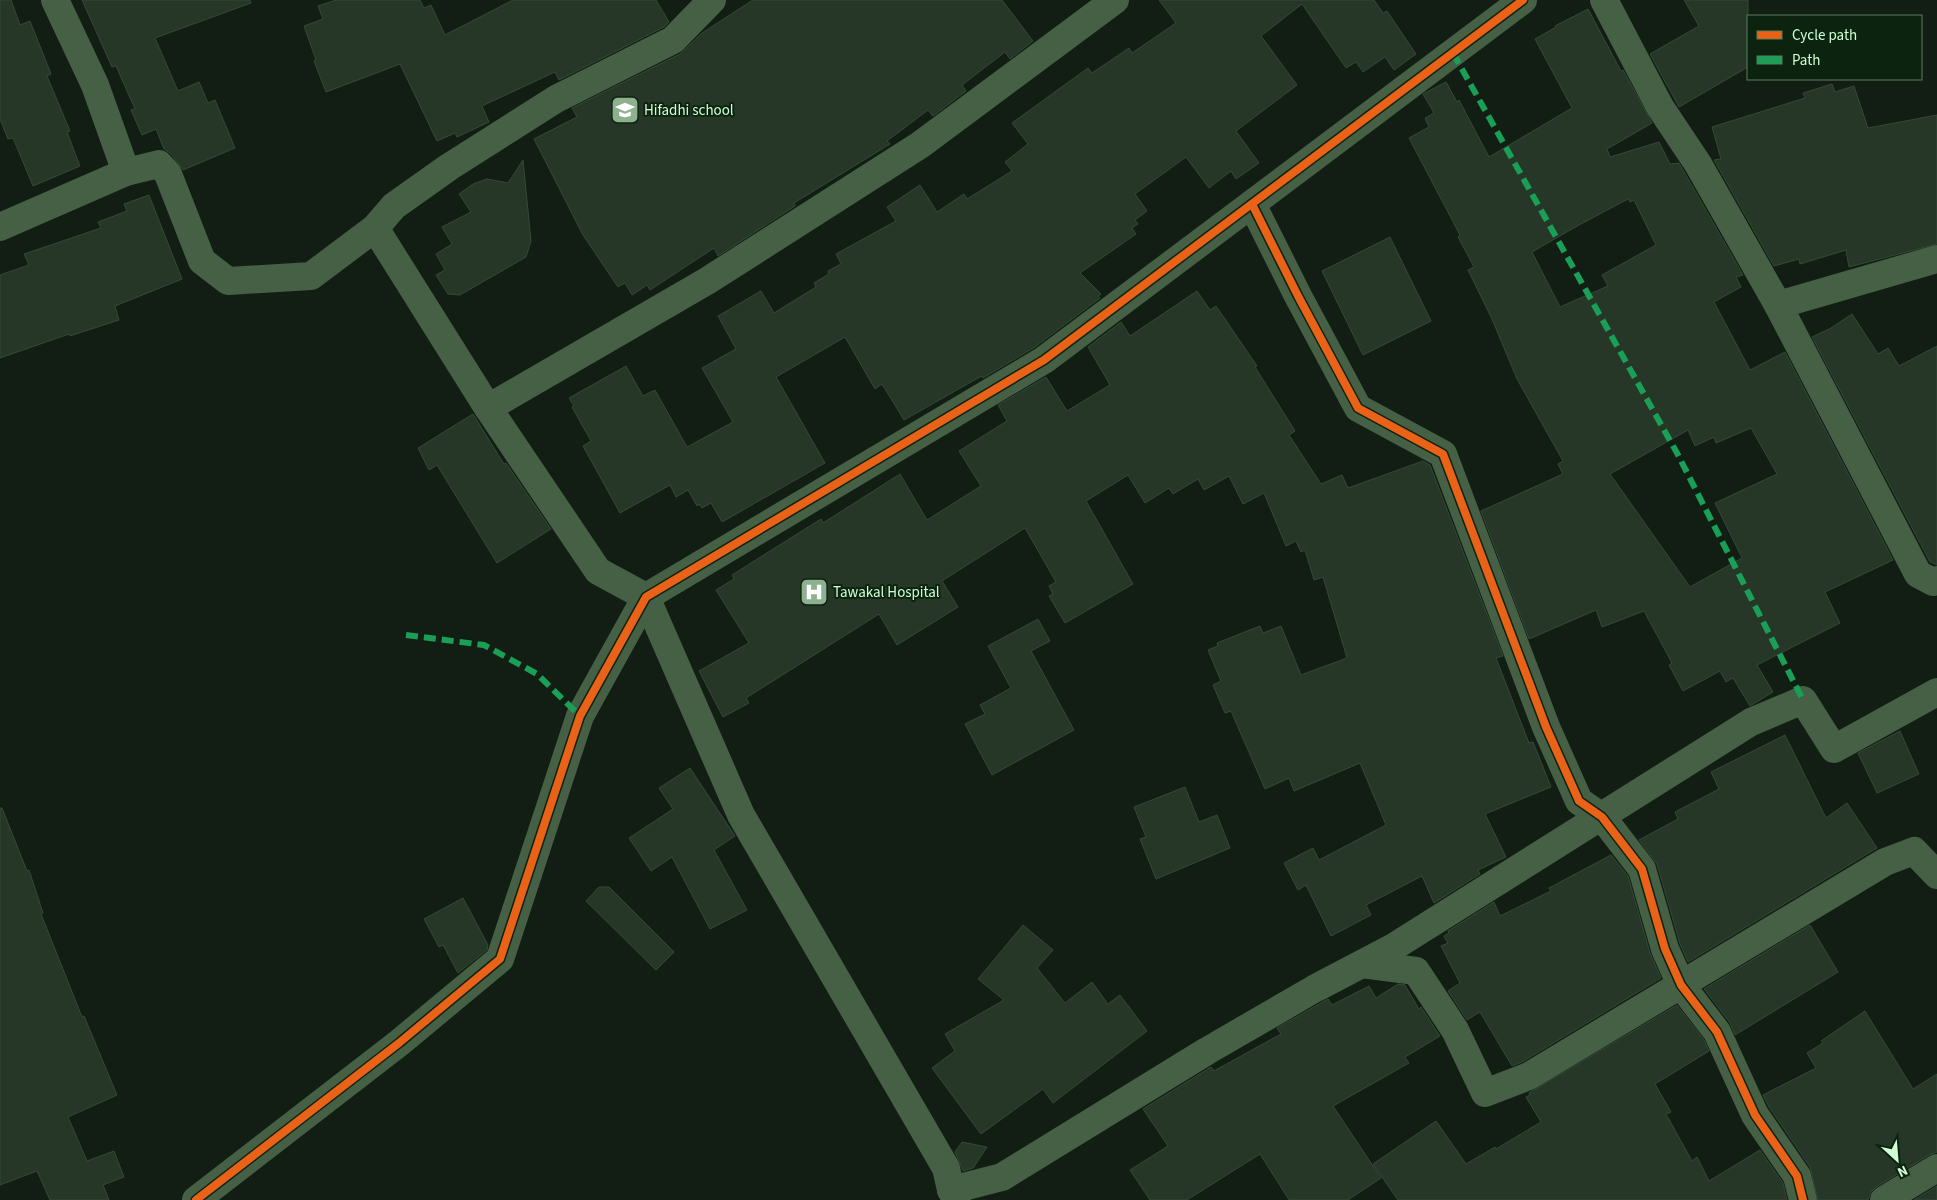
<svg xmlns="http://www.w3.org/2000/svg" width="1937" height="1200" viewBox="0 0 1937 1200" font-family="'Source Sans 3',sans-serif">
  <rect width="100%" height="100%" fill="#121e13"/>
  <g fill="#263728" stroke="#334a36" fill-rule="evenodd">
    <path d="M0,0h11l9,25 10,-4 21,53 -4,2 23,55 -3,1 13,34 -47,20 -20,-48 -5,1 -8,-20z"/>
    <path d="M82,0h168l1,3 -96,35 23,53 21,-9 9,21 7,-3 20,48 -52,22 -12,-16 -7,-5 -8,-20 -14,6 -11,-25 4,-1 -19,-43 -4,1z"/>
    <path d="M336,0h84l4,8 7,-3 14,30 68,-35h143l13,22 -5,5 -105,53 -4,-8 -73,34 7,16 -32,15 -2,-4 -18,8 -37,-77 -74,28 -12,-31 2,-1 -12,-34 19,-7 -5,-13z"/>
    <path d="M753,0h249l31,41 -23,18 -5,-7 -43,33 4,6 -33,25 -5,-6 -41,31 3,3 -96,59 1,3 -77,50 -4,-8 -64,42 -3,-5 -15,10 -7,-12 -7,4 -35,-52 -49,-96 43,-22 -5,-9 108,-54 22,-21z"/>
    <path d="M1159,0h215l9,13 4,-2 29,43 -22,16 -9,-13 -22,15 -7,-10 -10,6 -44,-64 -41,32 36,49 -61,46 23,32 -23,16 -5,-8 -22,17 -23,-31 -51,37 12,17 -12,9 3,4 -6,4 4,6 -56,39 21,21 -3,2 2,2 -65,49 -52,31 -1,-2 -4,2 -74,42 -22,-36 -7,5 -30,-52 -69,40 49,86 -103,59 -11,-19 -9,5 -3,-4 -2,2 -9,-16 -12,7 -6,-12 -50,28 -37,-67 8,-5 -19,-34 2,-1 -5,-8 57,-32 17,30 12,-6 32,57 46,-25 -31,-54 34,-19 -18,-33 43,-25 13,22 42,-26 -2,-4 15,-9 -1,-3 13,-7 -5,-10 60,-33 -9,-14 33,-22 17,27 27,-18 3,5 45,-28 -7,-9 23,-18 -16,-21 76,-55 4,5 37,-25 3,5 44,-30z"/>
    <path d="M1684,0h64v67l-69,40 -29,-53 49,-28z"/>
    <path d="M1588,9l33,62 2,-1 29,53 -45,26 3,8 49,-15 11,22 9,-1 64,112 -7,2 5,10 -27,15 36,68 35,-18 108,208 -68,32 15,31 -83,42 16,27 -23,14 -17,-28 -7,4 -6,-11 -37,20 -14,-26 3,-2 -28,-52 -42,16 -6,-17 -67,29 -48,-128 82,-37 -5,-10 5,-3 -46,-82 -25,-60 -24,-49 6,-3 -16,-30 2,-2 -51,-97 20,-11 -4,-9 9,-5 -11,-19 23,-12 11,20 2,-2 30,57 83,-49 -37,-69 21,-12 -1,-1zM1628,199l2,3 4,-2 22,45 -54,30 6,11 -48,21 -28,-55 47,-27zM1751,428l26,46 -62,29 27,55 -52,29 -80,-113 78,-44 7,16 19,-9 2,6z"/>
    <path d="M1832,84l3,8 19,-6 14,42 69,-13v129l-88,23 -3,-17 -46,14 -1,-5 -25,7 -60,-106 7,-1 -9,-32 93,-29 -2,-5z"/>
    <path d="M523,160l8,81 -5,16 -66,38 -12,-1 -12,-19 9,-5 -9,-16 16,-10 -10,-17 29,-15 -12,-18 14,-10 14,-5 21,4z"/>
    <path d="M149,195l33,84 -67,27 4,14 -49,16 -1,-2 -69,24v-83l29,-10 -5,-11 77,-26 -3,-6 29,-11 -3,-7z"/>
    <path d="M1390,237l41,84 -68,34 -41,-84z"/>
    <path d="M1197,291l13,19 6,-4 41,60 -2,1 40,64 -6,4 32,49 21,-9 6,13 75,-27 7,4 73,191 -7,2 33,85 4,-1 18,45 -66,27 21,43 -28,13 2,4 -46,29 -12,-27 -56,29 5,10 -40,21 -25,-51 -8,5 -14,-27 29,-15 6,12 67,-35 -26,-62 -66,28 -5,-13 -24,11 -34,-78 -6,2 -12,-28 8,-4 -13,-31 10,-4 -1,-3 43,-17 3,7 18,-7 20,49 46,-17 -24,-81 -9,3 -9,-30 -4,2 -5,-11 -10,5 -22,-53 -21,11 -14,-28 -25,14 -6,-11 -25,15 -4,-6 -24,15 -17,-28 -42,26 47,83 -68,39 -16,-27 4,-2 -4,-8 7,-4 -31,-54 -83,53 16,26 -61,38 -18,-31 -133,84 3,5 -26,14 -24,-46 50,-28 -33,-53 18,-11 -2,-4 89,-56 2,4 77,-49 27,46 54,-34 -22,-35 48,-30 -9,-16 48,-28 21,34 43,-26 -22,-38 33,-25 9,14z"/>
    <path d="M1852,314l26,40 10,-6 11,18 38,-20v219l-7,-3 -118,-225 19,-9z"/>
    <path d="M473,414l31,50 2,-1 45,66 -54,34 -60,-98 -8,5 -11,-22z"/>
    <path d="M1038,619l12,22 -19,10 43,79 -82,45 -27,-51 20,-10 -5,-9 31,-17 -23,-42z"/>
    <path d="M1900,731l19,43 -42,19 -19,-40z"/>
    <path d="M1785,735l41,83 21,-15 30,45 -189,114 -8,-18 -23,-80 -18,-24 39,-21 -3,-7 44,-23 -8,-17z"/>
    <path d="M690,768l45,68 -21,14 33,60 -37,19 -38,-72 -21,14 -22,-33 44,-29 -14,-21z"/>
    <path d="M1185,787l14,35 18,-7 13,33 -74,31 -16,-40 6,-2 -12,-30z"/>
    <path d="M0,808h2l25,63 2,-1 14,43 -2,1 41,103 2,-1 33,79 -49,22 19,44 27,-10 10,26 -21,8 6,15h-59l-13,-29 -37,14z"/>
    <path d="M1611,855l17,21 22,77 11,25 -139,84 -10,4 -32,-54 -13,8 -19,-29 12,-8 -19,-37 7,-3 -4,-7 5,-3 -1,-2 46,-29 6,14 51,-25 -2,-3z"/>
    <path d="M599,887h10l65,65 -18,18 -70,-69z"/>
    <path d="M463,898l25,47 -1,5 -29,23 -15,-28 -4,2 -15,-28z"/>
    <path d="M1023,925l30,25 -16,18 28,35 27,-21 16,22 12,-9 27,36 -94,72 -10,-14 -62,45 -49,-66 23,-17 -10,-17 59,-34 -26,-21z"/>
    <path d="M1810,925l28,47 -103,63 -5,-12 -26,-34z"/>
    <path d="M1398,984l7,1 14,24 2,-2 19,29 -35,21 4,6 -76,43 48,72 -33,22h-59l-29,-46 -73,46h-37l-20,-30 38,-24 -25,-37 68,-42 3,4 67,-37 -4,-6 51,-29 4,6 37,-19 7,12z"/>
    <path d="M1677,1005l27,35 5,11 -54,33 16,28 -5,2 26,47 5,-4 12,24 51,-31 23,33 4,17h-389l-25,-36 63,-43 30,43 29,-17 1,2 45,-27 -15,-25 4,-2 -1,-2z"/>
    <path d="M1865,1011l48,78 24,-15v78l-8,3 -53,32 -5,5 -3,8h-50l-8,-33 -41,-60 -6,-12 53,-27 -9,-15 16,-10 -2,-2z"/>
    <path d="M962,1142l25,5 -14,21 -10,3 -8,-19z"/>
    <path d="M1937,1186v14h-23z"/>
  </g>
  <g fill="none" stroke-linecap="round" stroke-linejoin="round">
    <g stroke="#456045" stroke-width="28">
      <path d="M55,0l40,85 31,87"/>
      <path d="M1604,0l56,107 38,57 80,141 140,269 15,8 4,-2"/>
      <path d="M1252,204l46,92 60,112 85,46 103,273 33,74 23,16 40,52 23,80 16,36 36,47 38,83 42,61 6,24"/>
      <path d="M0,227l126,-55 33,-8 9,10 34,87 26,20 83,-5 64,-48 19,-22 55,-39 107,-68 117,-59 39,-40"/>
      <path d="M375,228l113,180 110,163 48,26 95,218 205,353 5,22 6,10"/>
      <path d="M1778,305l159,-46"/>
      <path d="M488,408l219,-127 213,-136 195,-145"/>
      <path d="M1362,964l54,7 39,59 30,63 44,-17 356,-214 29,-11 23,24"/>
      <path d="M951,1190l51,-13 205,-126 107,-62 78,-41 359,-226 52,-22 31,49 103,-57"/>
      <path d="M196,1200l203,-157 101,-84 80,-243 66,-119 398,-237 479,-360"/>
      <path d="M1884,1200l53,-32"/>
    </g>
    <g stroke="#1a9f57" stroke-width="6" stroke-dasharray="12 6" stroke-linecap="butt">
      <path d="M1453,53l224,400 126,247"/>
      <path d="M406,635l78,10 53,29 43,42"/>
    </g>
    <defs>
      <g id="cycleway">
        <path d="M1252,204l46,92 60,112 85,46 103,273 33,74 23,16 40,52 23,80 16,36 36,47 38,83 42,61 6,24"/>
        <path d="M196,1200l203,-157 101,-84 80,-243 66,-119 398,-237 479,-360"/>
      </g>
    </defs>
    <use href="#cycleway" stroke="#0c240f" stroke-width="11"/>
    <use href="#cycleway" stroke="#ea6118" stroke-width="8"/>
  </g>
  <defs>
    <symbol id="school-square" viewBox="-11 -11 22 22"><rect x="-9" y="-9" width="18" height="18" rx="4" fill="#8db08f" stroke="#0c240f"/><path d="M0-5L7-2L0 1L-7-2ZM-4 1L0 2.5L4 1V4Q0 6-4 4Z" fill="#fff"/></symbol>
    <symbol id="hospital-square" viewBox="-11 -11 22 22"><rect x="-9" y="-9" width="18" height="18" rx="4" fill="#8db08f" stroke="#0c240f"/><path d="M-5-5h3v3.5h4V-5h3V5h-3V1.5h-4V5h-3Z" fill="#fff"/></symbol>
  </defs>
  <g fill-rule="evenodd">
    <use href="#school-square" x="609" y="94" width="32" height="32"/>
    <use href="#hospital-square" x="798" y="576" width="32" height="32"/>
  </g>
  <g text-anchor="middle" stroke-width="4" stroke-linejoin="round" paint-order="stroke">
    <g font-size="15" fill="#cfffd2" stroke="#0c240f" text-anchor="start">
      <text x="644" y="115">Hifadhi school</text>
      <text x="833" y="597">Tawakal Hospital</text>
    </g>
  </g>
  <rect x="1747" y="15" width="175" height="65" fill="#0c240f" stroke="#5a7c5d"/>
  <rect x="1757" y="31" width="25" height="8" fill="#ea6118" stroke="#5a7c5d"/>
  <text x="1792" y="40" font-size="15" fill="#cfffd2">Cycle path</text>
  <rect x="1757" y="56" width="25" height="8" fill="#1a9f57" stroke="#5a7c5d"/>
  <text x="1792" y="65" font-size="15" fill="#cfffd2">Path</text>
  <g transform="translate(1897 1160) rotate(154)" stroke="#0c240f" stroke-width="4" paint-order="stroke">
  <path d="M0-4L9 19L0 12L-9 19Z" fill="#cfffd2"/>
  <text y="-8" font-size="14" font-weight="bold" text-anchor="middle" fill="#cfffd2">N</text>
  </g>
</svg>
